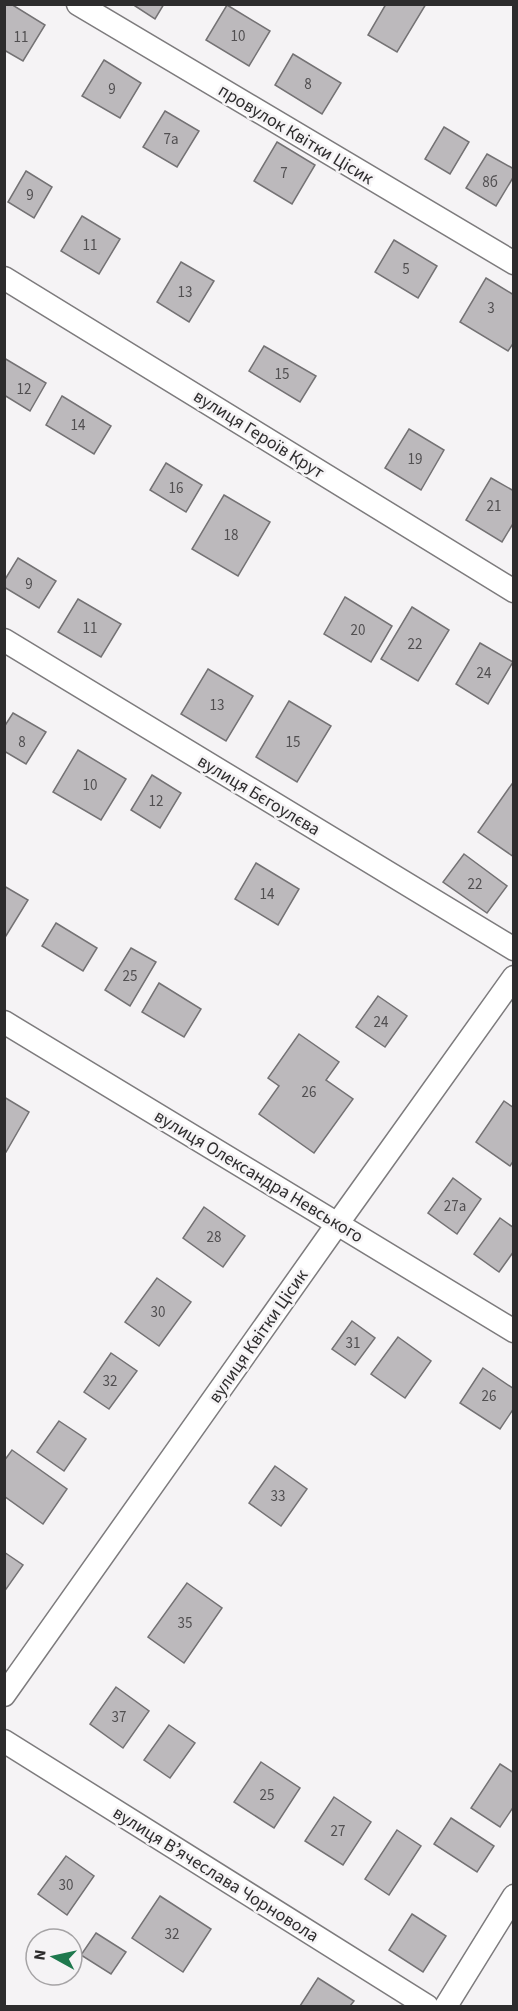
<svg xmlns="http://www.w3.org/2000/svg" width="518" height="2011" viewBox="0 0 518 2011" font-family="'Source Sans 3',sans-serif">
  <rect width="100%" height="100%" fill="#f5f3f5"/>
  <g fill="#bcb9bc" stroke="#747274" stroke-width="1.5">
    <path d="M4,4h7l34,21 -22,36 -19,-11z"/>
    <path d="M132,4h32l-9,15z"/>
    <path d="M386,4h40l-29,48 -29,-17z"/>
    <path d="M227,5l43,26 -21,35 -43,-26z"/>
    <path d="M293,54l48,29 -19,31 -47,-29z"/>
    <path d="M104,60l37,23 -21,35 -38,-22z"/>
    <path d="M165,111l34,20 -22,36 -34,-20z"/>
    <path d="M444,127l25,15 -19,32 -25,-15z"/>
    <path d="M277,142l38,23 -23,39 -38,-23z"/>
    <path d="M487,154l27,15v7l-18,30 -30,-18z"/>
    <path d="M26,171l26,16 -18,31 -26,-16z"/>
    <path d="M82,216l38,23 -21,35 -38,-23z"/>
    <path d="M394,240l43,26 -19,32 -43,-26z"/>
    <path d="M181,262l33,19 -25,41 -32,-20z"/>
    <path d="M486,278l28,17v47l-6,9 -48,-29z"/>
    <path d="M264,346l52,30 -16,26 -51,-31z"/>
    <path d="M4,358l42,25 -16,28 -26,-16z"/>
    <path d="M62,396l49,30 -17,28 -48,-29z"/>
    <path d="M409,429l35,21 -23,40 -36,-22z"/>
    <path d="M166,463l36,22 -16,27 -36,-22z"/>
    <path d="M491,478l23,13v31l-12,20 -36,-22z"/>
    <path d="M224,495l46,27 -32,54 -46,-27z"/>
    <path d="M18,558l38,23 -17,27 -35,-21v-6z"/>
    <path d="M345,597l47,29 -21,36 -47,-28z"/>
    <path d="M78,599l43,25 -20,33 -43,-25z"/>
    <path d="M412,607l37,23 -31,51 -37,-22z"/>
    <path d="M480,643l33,19 -25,42 -32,-20z"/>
    <path d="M208,669l45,27 -27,45 -45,-27z"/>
    <path d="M289,701l42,25 -34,56 -41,-25z"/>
    <path d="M13,713l33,19 -20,32 -22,-13v-24z"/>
    <path d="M78,750l48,29 -25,41 -48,-28z"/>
    <path d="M152,775l29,18 -21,35 -29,-18z"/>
    <path d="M514,781v76l-36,-25z"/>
    <path d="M464,854l43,32 -20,27 -44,-31z"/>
    <path d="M256,863l43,26 -21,36 -43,-26z"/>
    <path d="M4,886l24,14 -24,39z"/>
    <path d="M56,923l41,25 -14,23 -41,-25z"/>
    <path d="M131,948l25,14 -26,44 -25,-16z"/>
    <path d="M159,983l42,26 -17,28 -42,-25z"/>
    <path d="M378,996l29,20 -22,31 -29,-20z"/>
    <path d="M299,1034l40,28 -13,18 27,19 -39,54 -55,-39 20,-28 -11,-8z"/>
    <path d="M4,1097l25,15 -23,40 -2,-1z"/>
    <path d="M504,1101l10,7v52l-4,6 -34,-24z"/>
    <path d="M453,1178l28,21 -24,35 -29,-21z"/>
    <path d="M204,1207l41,29 -22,31 -40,-29z"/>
    <path d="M500,1218l14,10v23l-15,21 -25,-18z"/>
    <path d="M157,1278l34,24 -32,44 -34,-24z"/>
    <path d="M352,1321l23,17 -20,27 -23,-16z"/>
    <path d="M398,1337l33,24 -26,37 -34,-24z"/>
    <path d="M111,1353l26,18 -28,38 -25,-17z"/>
    <path d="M483,1368l31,21v19l-14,21 -40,-26z"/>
    <path d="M59,1421l27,18 -22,32 -27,-19z"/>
    <path d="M12,1450l55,39 -24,35 -39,-28v-35z"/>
    <path d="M275,1466l32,23 -26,37 -32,-23z"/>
    <path d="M4,1552l19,13 -19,27z"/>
    <path d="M187,1583l35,25 -38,55 -36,-26z"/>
    <path d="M116,1687l33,24 -26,37 -33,-24z"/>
    <path d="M169,1725l26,18 -25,35 -26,-18z"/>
    <path d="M261,1762l39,26 -26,40 -40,-26z"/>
    <path d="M500,1764l14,9v33l-14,21 -29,-19z"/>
    <path d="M334,1797l37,25 -28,43 -38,-24z"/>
    <path d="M451,1818l43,28 -17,26 -43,-28z"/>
    <path d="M397,1830l24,16 -32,49 -24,-16z"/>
    <path d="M66,1856l28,20 -27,39 -29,-21z"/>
    <path d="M160,1896l51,33 -28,43 -51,-34z"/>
    <path d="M412,1914l34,22 -23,36 -34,-22z"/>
    <path d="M96,1933l30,19 -15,22 -30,-19z"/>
    <path d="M318,1978l36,23 -4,5h-50z"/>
  </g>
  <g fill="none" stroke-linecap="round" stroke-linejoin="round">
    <defs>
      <g id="street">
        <path d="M78,4l436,259"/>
        <path d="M4,278l510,313"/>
        <path d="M4,640l510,309"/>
        <path d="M4,1022l510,309"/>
        <path d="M4,1695l334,-472 176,-246"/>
        <path d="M4,1741l423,265"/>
        <path d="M446,2006l68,-110"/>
      </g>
    </defs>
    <use href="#street" stroke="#7d7b7d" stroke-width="25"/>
    <use href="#street" stroke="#fff" stroke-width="22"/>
  </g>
  <g text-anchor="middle" stroke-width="5" stroke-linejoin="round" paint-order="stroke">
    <g font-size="15" fill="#514f51">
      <text x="238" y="41">10</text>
      <text x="21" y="42">11</text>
      <text x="308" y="89">8</text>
      <text x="112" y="94">9</text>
      <text x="171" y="144">7а</text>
      <text x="284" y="178">7</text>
      <text x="490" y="187">8б</text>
      <text x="30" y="200">9</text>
      <text x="90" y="250">11</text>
      <text x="406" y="274">5</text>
      <text x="185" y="297">13</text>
      <text x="491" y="313">3</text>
      <text x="282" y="379">15</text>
      <text x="24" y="394">12</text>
      <text x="78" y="430">14</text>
      <text x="415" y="464">19</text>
      <text x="176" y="493">16</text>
      <text x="494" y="511">21</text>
      <text x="231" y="540">18</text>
      <text x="29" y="589">9</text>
      <text x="90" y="633">11</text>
      <text x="358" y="635">20</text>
      <text x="415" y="649">22</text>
      <text x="484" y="678">24</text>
      <text x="217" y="710">13</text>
      <text x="22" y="747">8</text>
      <text x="293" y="747">15</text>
      <text x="90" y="790">10</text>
      <text x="156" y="806">12</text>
      <text x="475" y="889">22</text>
      <text x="267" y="899">14</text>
      <text x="130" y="981">25</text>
      <text x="381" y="1027">24</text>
      <text x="309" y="1097">26</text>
      <text x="455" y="1211">27а</text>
      <text x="214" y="1242">28</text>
      <text x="158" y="1317">30</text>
      <text x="353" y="1348">31</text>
      <text x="110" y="1386">32</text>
      <text x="489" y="1401">26</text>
      <text x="278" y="1501">33</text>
      <text x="185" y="1628">35</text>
      <text x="119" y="1722">37</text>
      <text x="267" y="1800">25</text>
      <text x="338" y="1836">27</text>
      <text x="66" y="1890">30</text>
      <text x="172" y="1939">32</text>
    </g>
    <g font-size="18" fill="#2d2c2d" stroke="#f5f3f5">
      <text transform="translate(296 134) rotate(31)" y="6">провулок Квітки Цісик</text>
      <text transform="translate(259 434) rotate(32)" y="6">вулиця Героїв Крут</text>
      <text transform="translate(259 795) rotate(31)" y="6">вулиця Бєгоулєва</text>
      <text transform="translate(259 1176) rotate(31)" y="6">вулиця Олександра Невського</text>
      <text transform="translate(258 1336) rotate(-55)" y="6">вулиця Квітки Цісик</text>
      <text transform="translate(216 1874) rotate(32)" y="6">вулиця Вʼячеслава Чорновола</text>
    </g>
  </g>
  <rect width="518" height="2011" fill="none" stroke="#2d2c2d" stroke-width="12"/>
  <g transform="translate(54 1957) rotate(278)"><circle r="28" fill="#f5f3f5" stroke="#a5a3a5" stroke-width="1.5"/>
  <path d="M0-4.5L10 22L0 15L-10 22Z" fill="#1e784d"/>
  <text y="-9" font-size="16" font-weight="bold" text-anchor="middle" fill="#2d2c2d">N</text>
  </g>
</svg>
